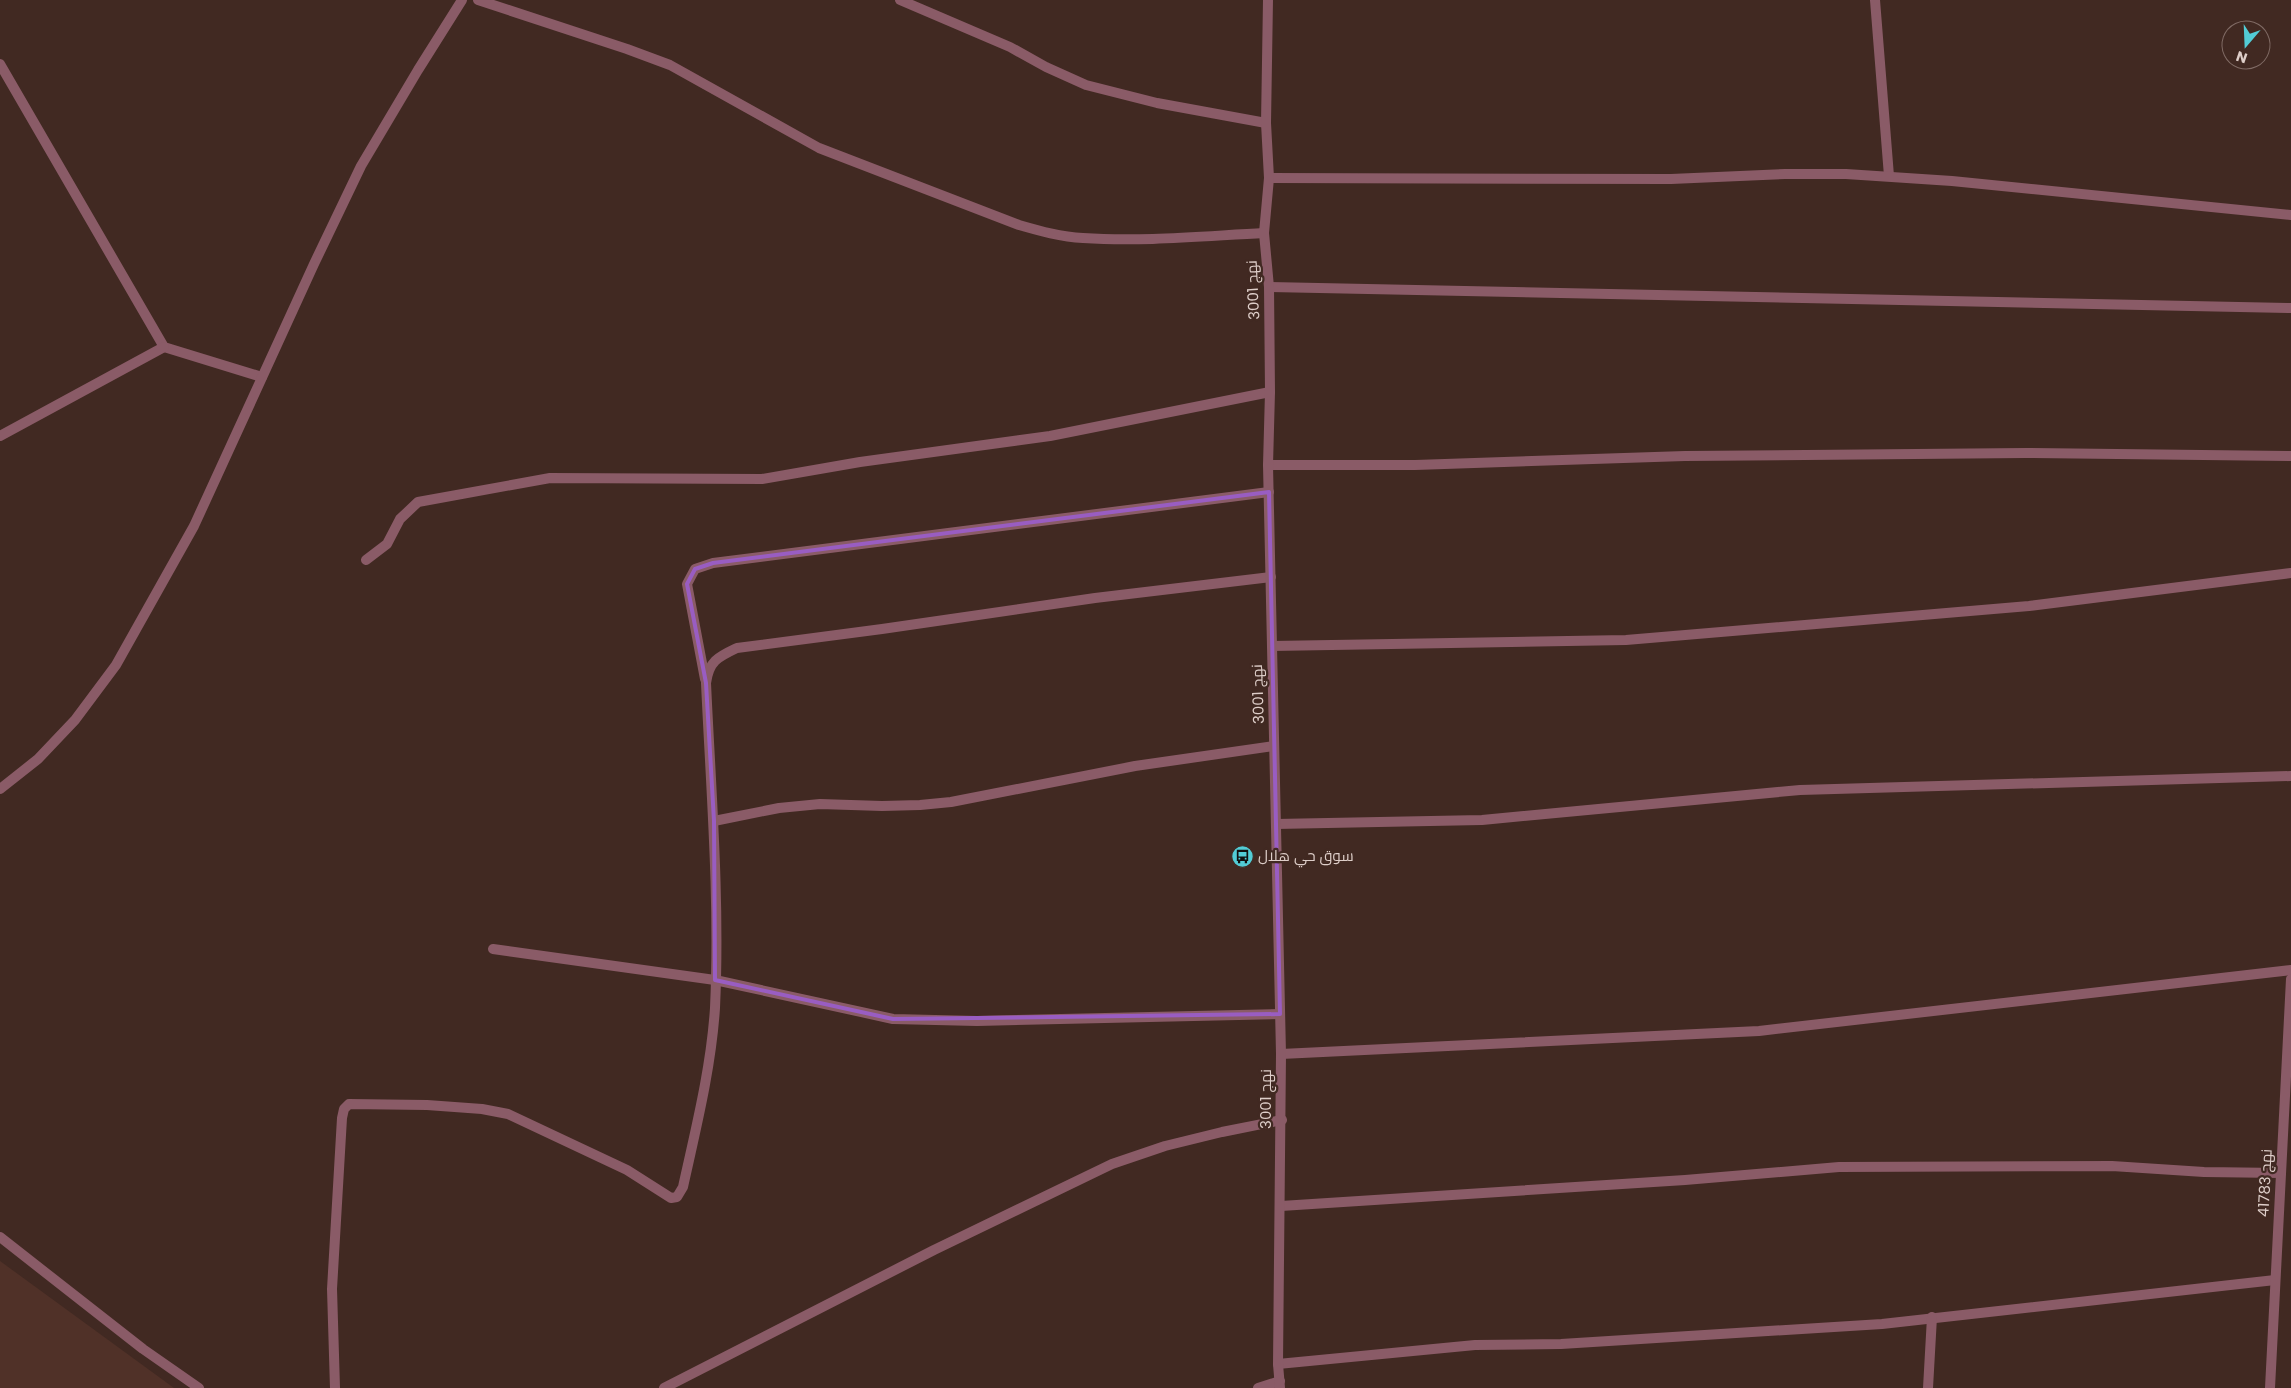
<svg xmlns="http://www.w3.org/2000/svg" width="2291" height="1388" viewBox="0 0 2291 1388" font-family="Poppins,Cairo,sans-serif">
  <rect width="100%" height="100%" fill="#412922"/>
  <path fill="#503128" d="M0,1261l174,127h-174z"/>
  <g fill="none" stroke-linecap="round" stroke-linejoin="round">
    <g stroke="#8a5b67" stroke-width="10">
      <path d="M478,0l149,49 43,16 149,83 200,77c21,6 42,12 64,13 60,4 121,-2 181,-5"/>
      <path d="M900,0l110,47 36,20 40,18 71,18 109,20"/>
      <path d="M1875,0l14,176"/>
      <path d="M0,64l164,283 98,30"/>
      <path d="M1269,178l402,1 114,-5h61l106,7 339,34"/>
      <path d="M1269,287l1022,21"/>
      <path d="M0,436l164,-89"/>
      <path d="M1268,465h147l270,-9 340,-3 266,3"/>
      <path d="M366,560l21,-16 13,-25 18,-17 132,-24 212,1 98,-17 190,-26 220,-44"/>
      <path d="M1272,646l354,-6 403,-34 262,-33"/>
      <path d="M705,679l-18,-95 8,-15 18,-6 556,-71"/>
      <path d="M0,789l38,-30 37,-39 41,-55 78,-139 120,-262 47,-98 57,-96 44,-70"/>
      <path d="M714,821l65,-13 41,-4 62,2 38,-1 31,-3 184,-36 139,-20"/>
      <path d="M1276,824l206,-4 318,-30 491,-14"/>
      <path d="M493,949l222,31 178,39 84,2 303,-7"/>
      <path d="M1281,1054l478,-23 532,-61"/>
      <path d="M1281,1206l404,-26 154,-13 273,-1 92,6 77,1"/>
      <path d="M0,1237l143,112 56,39"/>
      <path d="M1278,1364l197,-19 86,-1 321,-20 393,-44"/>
      <path d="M335,1388l-3,-99 10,-171 2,-9 5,-5 78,1 55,4 26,5 119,56 44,28 6,-1 6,-10c13,-59 28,-118 32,-179 5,-108 -4,-217 -9,-325 3,-22 12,-26 31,-35l145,-19 213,-31 176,-21"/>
      <path d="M664,1388l270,-138 178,-86 53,-18 57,-14 60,-12"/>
      <path d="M1258,1388l22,-7"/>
      <path d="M1928,1388l4,-71"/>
      <path d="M2270,1388l21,-409"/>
    </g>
    <path stroke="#8a5b67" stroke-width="10" d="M1268,0l-2,123 3,55 -5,55 5,54 1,105 -2,73 13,589 -3,310 2,24"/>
  </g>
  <path fill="none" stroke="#995dc2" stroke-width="4" stroke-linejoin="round" d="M1269,492l11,522 -387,5 -178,-39 -1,-159 -8,-138 -19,-99 8,-15 18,-6z"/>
  <defs>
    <symbol id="bus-disc" viewBox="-11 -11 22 22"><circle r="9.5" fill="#52ccd6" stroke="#412922"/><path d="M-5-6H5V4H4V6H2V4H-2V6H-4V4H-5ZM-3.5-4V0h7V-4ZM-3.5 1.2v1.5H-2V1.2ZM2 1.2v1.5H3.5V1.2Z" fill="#111"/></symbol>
  </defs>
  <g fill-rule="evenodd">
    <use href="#bus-disc" x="1230" y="844" width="25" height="25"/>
  </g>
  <g text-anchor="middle" stroke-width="4.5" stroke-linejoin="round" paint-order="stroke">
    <g font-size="15" fill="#decec9" stroke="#412922">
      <text transform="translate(1253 290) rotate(-93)" y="5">نهج 3001</text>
      <text transform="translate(1258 694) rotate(-92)" y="5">نهج 3001</text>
      <text transform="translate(1266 1099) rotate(-90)" y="5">نهج 3001</text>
      <text transform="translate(2265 1183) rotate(-87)" y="5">نهج 41783</text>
    </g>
    <g font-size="15" fill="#decec9" stroke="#412922" text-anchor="start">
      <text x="1258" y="861">سوق حي هلال</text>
    </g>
  </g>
  <g transform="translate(2246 45) rotate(199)"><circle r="24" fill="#412922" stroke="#806b65"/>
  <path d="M0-4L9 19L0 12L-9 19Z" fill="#52ccd6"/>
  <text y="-8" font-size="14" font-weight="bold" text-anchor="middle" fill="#decec9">N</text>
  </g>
</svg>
